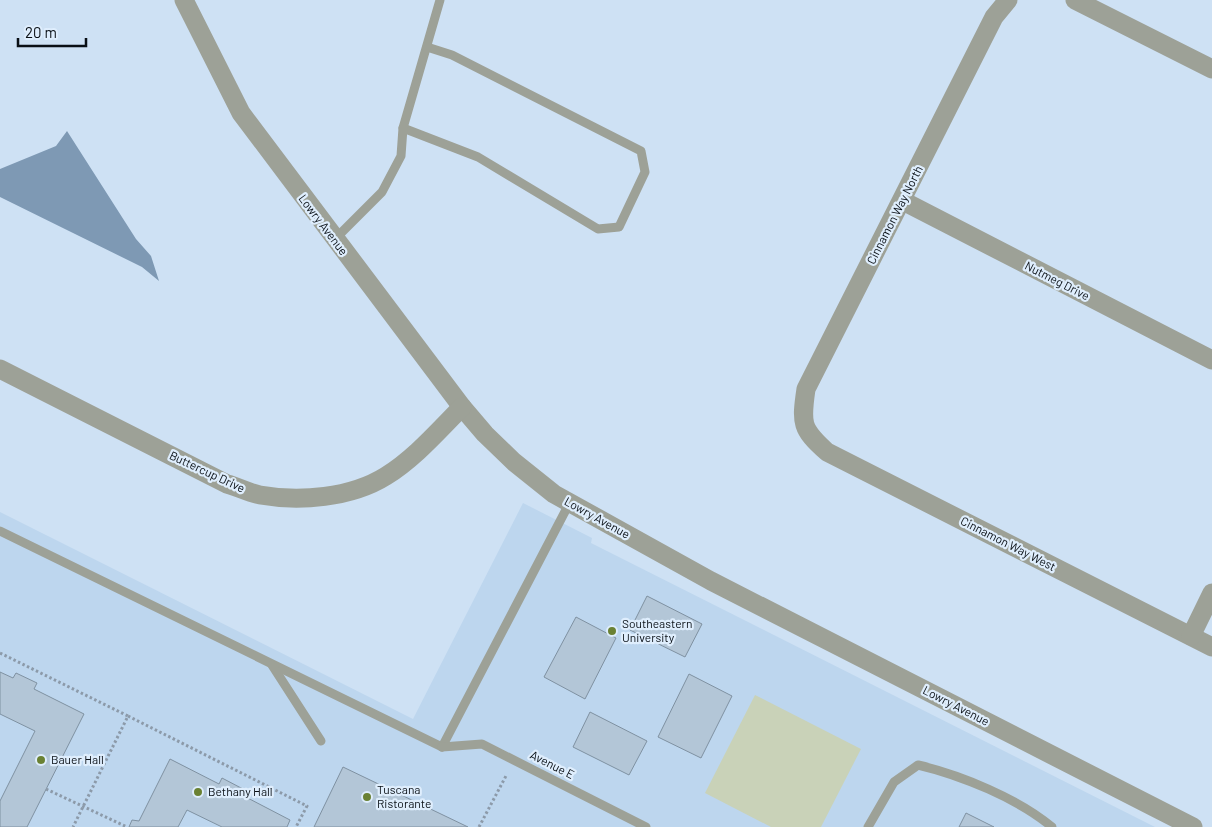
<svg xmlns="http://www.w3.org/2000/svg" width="1212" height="827" viewBox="0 0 1212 827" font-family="Barlow,sans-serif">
  <rect width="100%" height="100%" fill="#cee1f4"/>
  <path fill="#bdd6ee" d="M523,503l69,35 -1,5 564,284h-1155v-315l413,207z"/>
  <path fill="#c9d2b8" d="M755,695l106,54 -40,78h-50l-66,-34z"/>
  <path fill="#7e99b4" d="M67,131l69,108 15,17 8,25 -17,-14 -142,-70v-28l56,-23z"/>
  <g fill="#b3c6d7" stroke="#7f91a1">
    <path d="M647,596l55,28 -17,33 -55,-27z"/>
    <path d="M576,617l40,21 -31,61 -41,-22z"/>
    <path d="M0,672l13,6 3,-5 21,10 -3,6 50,25 -57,113h-27v-26l35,-70 -35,-17z"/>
    <path d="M689,674l43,22 -31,62 -43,-21z"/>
    <path d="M590,712l57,29 -18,34 -56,-28z"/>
    <path d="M170,759l49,25 3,-6 21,11 -3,5 50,26 -3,7h-65l-35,-17 -9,17h-49l3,-7 7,1z"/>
    <path d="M343,767l125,60h-154z"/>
    <path d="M966,813l28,14h-35z"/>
  </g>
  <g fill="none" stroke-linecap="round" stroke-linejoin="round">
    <g stroke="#8c9aa9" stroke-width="3" stroke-dasharray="2.5 2.5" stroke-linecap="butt">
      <path d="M0,653l128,63 -55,111"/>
      <path d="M128,716l179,90 -11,21"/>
      <path d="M46,789l81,38"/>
      <path d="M479,827l28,-53"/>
    </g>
    <g stroke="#9da197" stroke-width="9">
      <path d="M403,128l75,29 120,72 21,-2 26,-55 -4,-21 -189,-96 -25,-8"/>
      <path d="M335,239l47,-47 19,-36 2,-28 37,-128"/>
      <path d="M0,531l442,216"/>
      <path d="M272,665l49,76"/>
      <path d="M442,747l128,-245"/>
      <path d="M442,747l40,-3 164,83"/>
      <path d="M868,827l26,-45 24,-17c43,10 101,34 134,62"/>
    </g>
    <g stroke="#9da197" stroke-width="19">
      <path d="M184,0l57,113 221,294 23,27 29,28 40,32 157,87 482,246"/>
      <path d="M1008,0l-14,17 -188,372c-5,34 -5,40 21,63l385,195"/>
      <path d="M1075,0l137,69"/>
      <path d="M903,201l309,159"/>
      <path d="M0,369l227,115c11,3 22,9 33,11 39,7 91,3 126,-19 29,-18 52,-45 76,-69"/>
      <path d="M1191,636l21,-43"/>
    </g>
  </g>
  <g fill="#6a8133" stroke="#dfeefd" stroke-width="2">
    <circle cx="612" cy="631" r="5"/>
    <circle cx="41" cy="760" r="5"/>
    <circle cx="198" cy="792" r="5"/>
    <circle cx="367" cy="797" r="5"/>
  </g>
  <g text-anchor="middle" stroke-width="4.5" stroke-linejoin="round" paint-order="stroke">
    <g font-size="12" fill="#090f15" stroke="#dfeefd">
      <text transform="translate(895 215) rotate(-63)" y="4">Cinnamon Way North</text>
      <text transform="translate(323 225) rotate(53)" y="4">Lowry Avenue</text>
      <text transform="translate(1057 281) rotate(27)" y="4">Nutmeg Drive</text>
      <text transform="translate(207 472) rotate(25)" y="4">Buttercup Drive</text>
      <text transform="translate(597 518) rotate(29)" y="4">Lowry Avenue</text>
      <text transform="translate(1008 544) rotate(27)" y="4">Cinnamon Way West</text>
      <text transform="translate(956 706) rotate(27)" y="4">Lowry Avenue</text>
      <text transform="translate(552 765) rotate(27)" y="4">Avenue E</text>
    </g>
    <g font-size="12" fill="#090f15" stroke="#dfeefd" text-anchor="start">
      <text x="622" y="628">Southeastern<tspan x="622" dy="14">University</tspan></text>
      <text x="51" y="764">Bauer Hall</text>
      <text x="377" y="794">Tuscana<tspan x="377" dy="14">Ristorante</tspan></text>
      <text x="208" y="796">Bethany Hall</text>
    </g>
  </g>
  <path d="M18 38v8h68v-8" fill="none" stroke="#090f15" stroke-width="2.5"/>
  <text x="25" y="38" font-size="15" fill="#090f15" stroke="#dfeefd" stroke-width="4" paint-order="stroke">20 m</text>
</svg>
